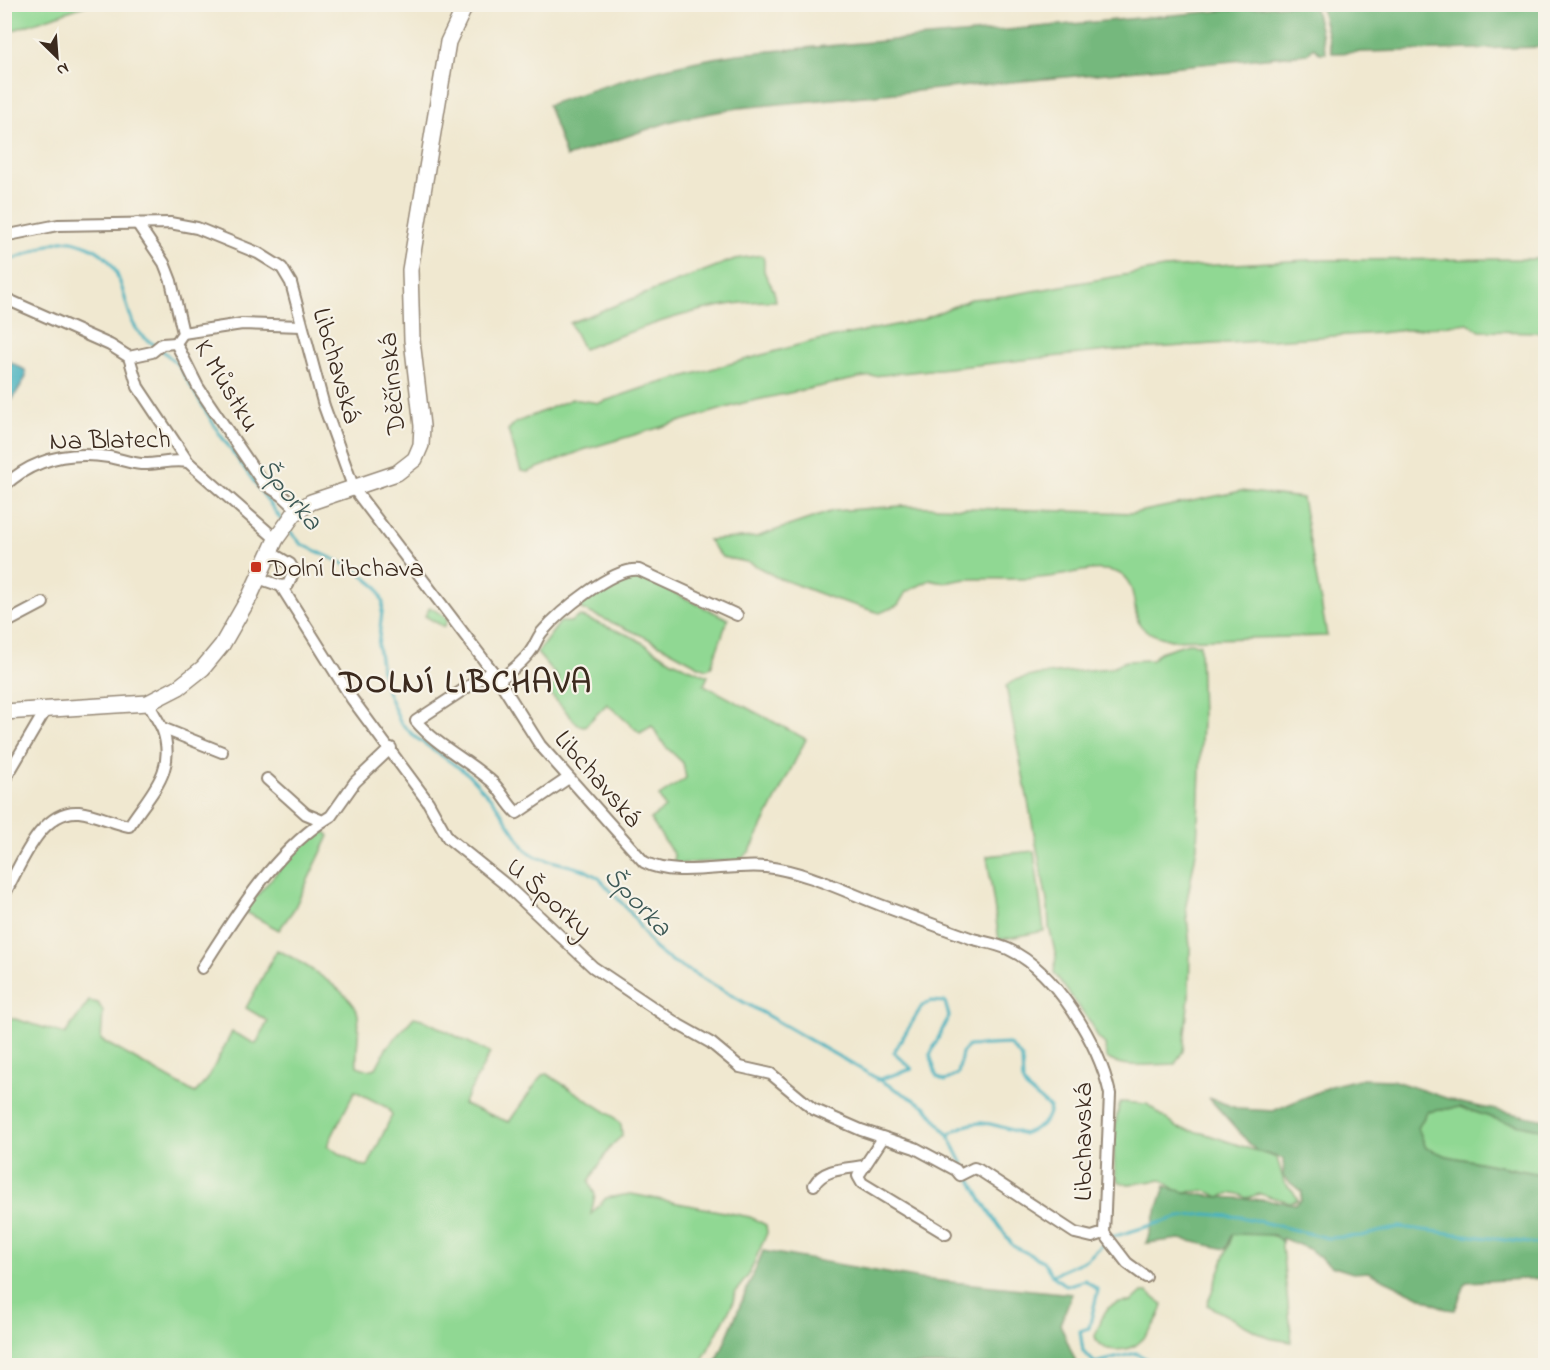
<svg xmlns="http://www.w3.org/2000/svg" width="1550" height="1370" viewBox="0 0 1550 1370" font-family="'Indie Flower',sans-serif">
  <rect width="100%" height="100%" fill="#f7f3e8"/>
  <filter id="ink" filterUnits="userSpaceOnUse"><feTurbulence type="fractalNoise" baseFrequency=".0167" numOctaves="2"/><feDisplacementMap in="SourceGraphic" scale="12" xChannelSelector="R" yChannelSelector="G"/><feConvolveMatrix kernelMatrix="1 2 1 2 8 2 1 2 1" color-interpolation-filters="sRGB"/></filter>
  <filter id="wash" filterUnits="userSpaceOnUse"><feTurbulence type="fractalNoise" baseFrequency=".008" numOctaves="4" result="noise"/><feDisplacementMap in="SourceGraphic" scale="24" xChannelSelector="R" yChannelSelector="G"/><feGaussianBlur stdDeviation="1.35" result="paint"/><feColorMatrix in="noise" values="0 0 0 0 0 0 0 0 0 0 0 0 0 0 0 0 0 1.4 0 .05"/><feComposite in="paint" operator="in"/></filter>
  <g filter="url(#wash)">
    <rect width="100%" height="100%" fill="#f0e8d0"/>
    <g fill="#90d893" stroke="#668158" stroke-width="1.5" fill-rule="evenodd">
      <path d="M5,4h82v1l-82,28z"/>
      <path d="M762,255c4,7 1,9 2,16 3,11 10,13 12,30 -65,-1 -133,26 -193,48l-13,-26 165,-64z"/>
      <path d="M1545,259v73l-65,-1 -12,-8 -89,10 -271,18 -244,26 -121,26 -160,47 -55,22 -7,-1 -13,-41 7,-7 57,-24 27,4 47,-16 163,-45 112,-22 50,-21 34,-3 159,-28 145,-8z"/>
      <path d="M1241,491l61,7 25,138 -156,4c-10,-3 -26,-6 -32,-17 -7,-13 -1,-43 -23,-51 -18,-6 -38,0 -54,3 -31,6 -62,3 -92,4 -17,0 -21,7 -40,1l-24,12 -8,13 -18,8 -49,-15 -55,-21 -25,-14 -29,-6 -14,-17 48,-3 77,-26 69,-5 232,7z"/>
      <path d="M626,576l16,1 86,42 -17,48 -4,2 -8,-3 -54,-29 -64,-28v-8z"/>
      <path d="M430,607l18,12 -4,8 -19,-11z"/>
      <path d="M580,616l53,21 39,24 36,15 -4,9 102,54 -56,112 -11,9 -65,4v-9l-24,-36 15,-11 -6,-12 27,-18 -3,-15 -18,-17 -13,-20 -12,7 -33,-29 -22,22 -7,-1 -31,-35 12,-11 -22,-26 23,-31h10z"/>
      <path d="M1188,643l12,1 2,76 -5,127 -11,58 4,42 -1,49 -6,55 -8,13c-18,0 -56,6 -69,-7l-1,-13 -7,-6 -7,-15 -37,-50 2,-17 -7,-29 -1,-21 -42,-220 9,-6 22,-5 73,-7 16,-7 26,-1 8,-8z"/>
      <path d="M319,829l6,2 4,5 -35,73 -15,21 -35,-19 62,-73z"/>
      <path d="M1034,851l10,80 -45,9 -12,-84z"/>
      <path d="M277,950c19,8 73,42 80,61 5,13 -2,39 0,55l11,4 8,-2 11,-21 27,-30 8,2 68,34 -27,51 46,18 33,-47 5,-1 67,43 7,8 1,11 -11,10 -22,35 6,14 -4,19 15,-16 25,-4 119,23 16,8 1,8 -19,43 -12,15 -4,14 -28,52 1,8h-700v-349l60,18 24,-33 9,2 5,8 -2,29 94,53 12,-13 25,-48 24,12 12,-23 -22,-13zM355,1091l33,17 4,7 -24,51 -9,-1 -32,-19z"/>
      <path d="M1121,1102l26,2 31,24 28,6 71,24 7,24 9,9 5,9 -8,2 -30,-8 -14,4c-10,-7 -16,-5 -26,-1l-14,-6 -27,1 -17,-12 -33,4 -10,-2c-8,-9 -5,-70 2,-80z"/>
      <path d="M1460,1107l45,15 40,8v45l-98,-19 -21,-8 -8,-20 9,-16z"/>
      <path d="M1261,1233l20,5 11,104 -24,-4 -61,-33 26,-71z"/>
      <path d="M1142,1292h5l16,13c-3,13 -16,32 -27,40 -12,7 -37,8 -41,-9 9,-21 8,-35 36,-34z"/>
    </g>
    <g fill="#74b87d" stroke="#58714e" stroke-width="1.5">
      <path d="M1285,5h29l12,48h-7l-5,-6 -7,7 -569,54 -63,12 -109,37 -18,-52c62,-22 125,-42 190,-51z"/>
      <path d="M1320,5h225v42l-213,6z"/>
      <path d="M1359,1079l33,1 69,23 84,17v10l-40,-8 -45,-15 -33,5 -9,16 8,20 21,8 98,19v103l-79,4 -11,28 -9,-1 -78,-37 -15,1 -22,-7 -22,-17 -27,-11v4l-8,-7 -41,-1 -7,15 -46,-10 -34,4 19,-57c38,15 87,10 130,18l6,-4 1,-8 -19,-15 1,-18 -28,-8 -47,-53 30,11 34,2 61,-26z"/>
      <path d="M763,1251l158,28 151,15 -12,30 17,41h-362z"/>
    </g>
    <path fill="#42b0be" stroke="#3e6d6e" stroke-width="1.5" d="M5,359l20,11 1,7 -14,23 -7,1z"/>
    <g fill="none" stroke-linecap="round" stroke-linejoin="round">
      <g stroke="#42b0be" stroke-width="3">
        <path d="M4,261c23,-4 39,-16 57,-20 10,-2 18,2 27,5 34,13 33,48 45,77 5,11 13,16 23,23"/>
        <path d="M161,349l18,17 40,67 64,89"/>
        <path d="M289,530l12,14 52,24 24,19 6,16 -5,43 6,38 16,38 15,15 53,37 27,29 31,47 11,7 48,13 14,8 31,34 24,36 11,9 260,149 23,29 35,68 30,43 30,15 9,14 14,11 19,-6 13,10 -9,38 -9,3 3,20 12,12 41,-10 16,9 -1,4"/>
        <path d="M877,1080l35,-11 -18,-17 28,-46 9,-5 14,1 4,14 -19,39 7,22 8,4 13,-7 4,-21 6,-7 41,-2 13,14 1,25 3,5 24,20c-3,17 -12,20 -27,26 -31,-10 -46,-19 -75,1"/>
        <path d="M1112,1237l67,-20 27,-3 35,3 87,21 33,-2 38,-9 147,18"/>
        <path d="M1052,1275l34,-15 21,-19"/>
      </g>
    </g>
  </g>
  <g filter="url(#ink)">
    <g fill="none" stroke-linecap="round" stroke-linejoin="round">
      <defs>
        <g id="minor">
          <path d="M137,223l27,40 7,18 12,52 -7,10 22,44 65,96 19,12 16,15"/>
          <path d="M4,236l54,-11 112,-2 27,5 61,25 24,15 9,15 33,123 30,83 145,191 41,65 104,117c31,17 86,1 122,5 39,4 80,25 117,39 30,11 59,22 90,33 11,3 24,5 35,10 48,22 91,95 102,145l-6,139"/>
          <path d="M4,298l106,47 19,12 9,30 50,75 88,77"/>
          <path d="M183,333l59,-9 60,2"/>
          <path d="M129,357l23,-5 10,-8 14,-1"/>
          <path d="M4,486c29,-27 66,-35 105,-29 11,2 21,6 32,7 16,1 30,-5 47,-2"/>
          <path d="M258,578l23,8 7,-1 6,-14 -4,-7 -20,-12"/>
          <path d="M281,586l71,113 76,103 20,36 57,46 88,83 86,58 32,18 29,24 31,7 42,35 48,21 54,18 41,22 4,5 14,-7 5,2 96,63 17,4 12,-4"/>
          <path d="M4,618l5,3 34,-18"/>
          <path d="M492,671l-76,50c21,25 50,38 74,59 11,9 16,23 27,33l50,-34"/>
          <path d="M499,680c11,-8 23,-17 31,-28 5,-6 7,-14 12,-20 17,-20 71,-65 97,-62l98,45"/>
          <path d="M148,703l14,25 60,24"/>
          <path d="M267,779l39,35 17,7 8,-5 24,-34 36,-34"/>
          <path d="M4,781l41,-70"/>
          <path d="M4,895c16,-28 36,-86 75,-83 17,2 34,11 50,14 21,-33 49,-55 33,-98"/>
          <path d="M202,968c34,-53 69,-111 121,-147"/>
          <path d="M883,1138l-25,38 4,7 84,51"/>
          <path d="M814,1185c10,-17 32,-16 50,-19"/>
          <path d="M1104,1233l23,30 19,14"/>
        </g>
        <path id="secondary" d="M4,712l144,-9 31,-16 24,-19 19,-23 28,-49 26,-57 18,-25 17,-12 86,-29 18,-14 6,-14 1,-19 -10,-86 -2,-70 38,-228 18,-38"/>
      </defs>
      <use href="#minor" stroke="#968977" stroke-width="14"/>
      <use href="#secondary" stroke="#968977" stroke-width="18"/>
      <use href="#minor" stroke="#fff" stroke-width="10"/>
      <use href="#secondary" stroke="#fff" stroke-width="15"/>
    </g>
  </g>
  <rect fill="#c8321e" stroke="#f7f3e8" stroke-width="2" x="250" y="561" width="12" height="12" rx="3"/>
  <g text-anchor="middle" stroke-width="4.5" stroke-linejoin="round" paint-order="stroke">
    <g font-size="27" fill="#3b2a1e" stroke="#f7f3e8">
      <text transform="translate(338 365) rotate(74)" y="9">Libchavská</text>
      <text transform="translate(391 384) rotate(-95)" y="9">Děčínská</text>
      <text transform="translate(228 385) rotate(59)" y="9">K Můstku</text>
      <text transform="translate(110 439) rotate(-1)" y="9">Na Blatech</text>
      <text transform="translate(599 778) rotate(49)" y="9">Libchavská</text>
      <text transform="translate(550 897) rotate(42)" y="9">U Šporky</text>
      <text transform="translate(1082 1142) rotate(-90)" y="9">Libchavská</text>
    </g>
    <g font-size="27" fill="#3b2a1e" stroke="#f7f3e8" text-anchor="start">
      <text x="268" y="576">Dolní Libchava</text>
    </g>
    <g font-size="28" font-style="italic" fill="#3d5956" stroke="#f7f3e8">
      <text transform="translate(291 493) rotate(50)" y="10">Šporka</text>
      <text transform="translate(639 900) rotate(47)" y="10">Šporka</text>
    </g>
    <g font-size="33" font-weight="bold" letter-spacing="1.5" fill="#3b2a1e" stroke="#f7f3e8">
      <text x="466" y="692">DOLNÍ LIBCHAVA</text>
    </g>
  </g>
  <rect width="1550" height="1370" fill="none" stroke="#f7f3e8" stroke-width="24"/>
  <g transform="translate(57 57) rotate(155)" stroke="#f7f3e8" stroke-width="4.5" paint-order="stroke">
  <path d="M0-4.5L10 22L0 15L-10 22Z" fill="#3b2a1e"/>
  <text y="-9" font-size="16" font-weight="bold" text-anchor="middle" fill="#3b2a1e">N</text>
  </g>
</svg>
